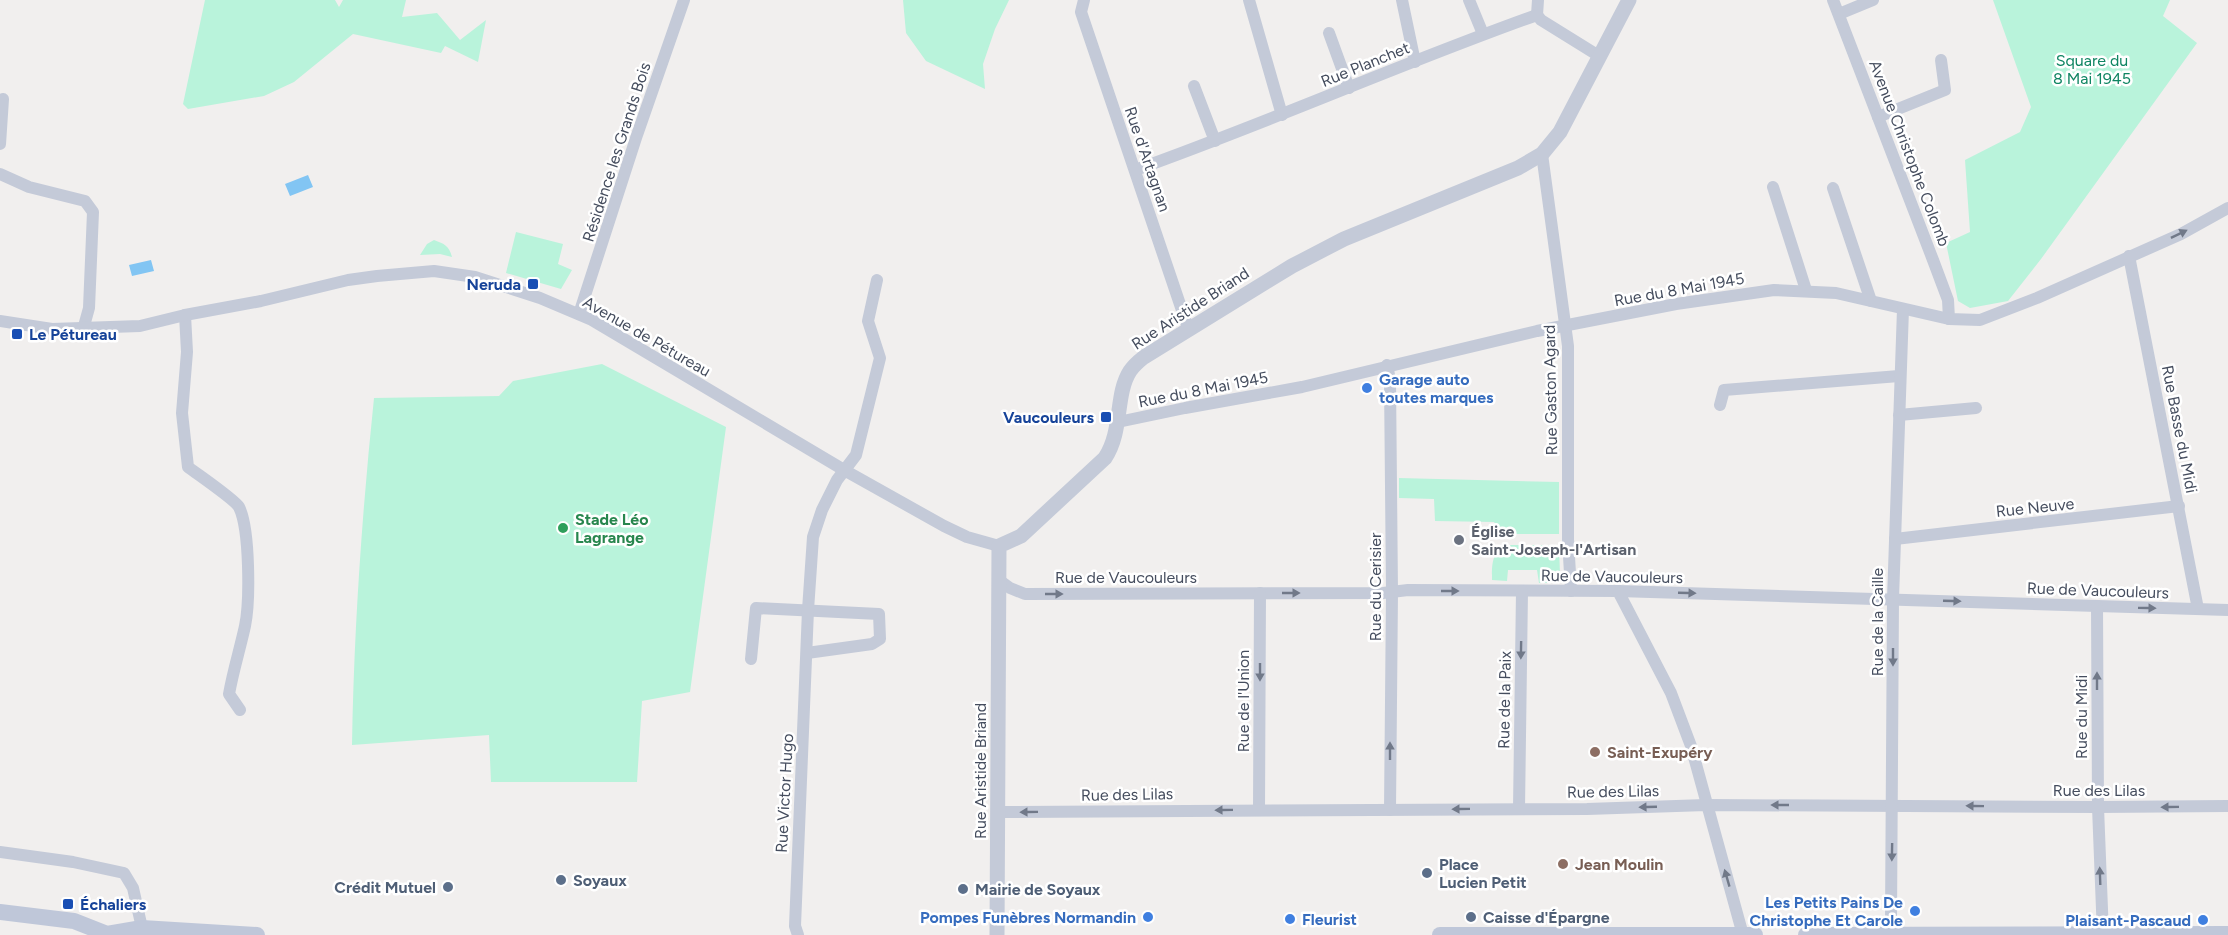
<svg xmlns="http://www.w3.org/2000/svg" width="2228" height="935" viewBox="0 0 2228 935" font-family="Figtree,sans-serif">
  <rect width="100%" height="100%" fill="#f1efee"/>
  <g fill="#b9f3db">
    <path d="M205,0h130l4,7 4,-7h63l-4,17 35,-4 23,27 26,-20 -8,42 -33,-16 -4,7 -88,-19 -59,48 -30,14 -76,13 -5,-5z"/>
    <path d="M903,0h106l-14,29 -12,35 2,25 -59,-28 -20,-28z"/>
    <path d="M1993,0h177l-7,16 34,27 -156,216 -33,42 -38,7 -12,-7 -12,-58 24,-11 -5,-72 55,-28 11,-25z"/>
    <path d="M516,232l47,12 -5,20 14,6 -11,19 -55,-16z"/>
    <path d="M434,240c11,4 15,6 18,17l-12,-3 -20,1 7,-11z"/>
    <path d="M602,364l124,63 -36,265 -48,9 -5,81h-146l-2,-47 -137,10c2,-117 10,-232 22,-347l125,-2 14,-15z"/>
    <path d="M1399,478l160,4v52h-56l-9,-12 -59,-1 -1,-22 -35,-1z"/>
    <path d="M1509,545h50l1,31 -6,7h-15l-2,-13h-29l-1,11 -15,-1c0,-15 -1,-30 17,-35z"/>
  </g>
  <g fill="#82c5f3">
    <path d="M308,175l5,12 -23,9 -5,-12z"/>
    <path d="M151,260l3,11 -22,5 -3,-11z"/>
  </g>
  <g fill="none" stroke-linecap="round" stroke-linejoin="round">
    <g stroke="#c4cad8" stroke-width="12">
      <path d="M1084,0l-3,12 107,316"/>
      <path d="M1249,0l33,115"/>
      <path d="M1402,0l13,62"/>
      <path d="M1469,0l14,34"/>
      <path d="M1833,0l100,260 15,40 1,19"/>
      <path d="M1839,14l34,-14"/>
      <path d="M1537,15l1,-15"/>
      <path d="M1329,33l20,55"/>
      <path d="M1194,86l21,55"/>
      <path d="M1878,117l67,-27 -4,-30"/>
      <path d="M0,144l3,-45"/>
      <path d="M1542,154l26,192v193l3,52"/>
      <path d="M1135,170c135,-48 267,-107 402,-155l4,5 58,36"/>
      <path d="M0,174l29,13 56,14 8,11 -4,96 -5,18"/>
      <path d="M1773,187l33,103"/>
      <path d="M1833,188l38,113"/>
      <path d="M2129,256l69,353"/>
      <path d="M579,314l57,-176 48,-138"/>
      <path d="M185,315l2,37 -5,61 6,54c9,7 46,32 51,40 11,22 11,95 6,119 -5,23 -12,45 -16,68l11,16"/>
      <path d="M0,321l52,8 88,-3 45,-11 76,-14 87,-21 29,-4 57,-5 41,6 65,21 52,22 252,150 100,56 23,11 32,9"/>
      <path d="M1387,365l3,15 2,212 -2,218"/>
      <path d="M1720,405l4,-15 175,-14"/>
      <path d="M1899,415l77,-7"/>
      <path d="M1118,422l67,-14 117,-21 235,-56 139,-27 98,-14 62,3 113,26 31,1 57,-22 144,-64 47,-26"/>
      <path d="M1895,539l284,-33"/>
      <path d="M999,580l11,8 15,6 358,-1 25,-3 210,1 610,19"/>
      <path d="M1618,591l53,102 20,53 52,189"/>
      <path d="M2097,606l1,201 5,128"/>
      <path d="M751,659l5,-51 123,6 1,25 -8,5 -65,9"/>
      <path d="M1259,809l1,-216"/>
      <path d="M1519,809l3,-218"/>
      <path d="M998,812l589,-3 119,-4 392,2 130,-1"/>
      <path d="M0,852l73,10 51,11 9,15 9,40"/>
      <path d="M798,935l-3,-9 13,-316 5,-73 9,-27 15,-30 19,-25 24,-97 -12,-37 9,-41"/>
      <path d="M1896,935l-5,-15 2,-321 10,-290"/>
    </g>
    <path stroke="#c4cad8" stroke-width="15" d="M997,935l2,-389 22,-10 84,-78c18,-27 10,-64 25,-87 4,-6 9,-10 14,-14l148,-91 52,-27 174,-71 24,-14 18,-22 69,-132"/>
    <g stroke="#bfc7d9" stroke-width="16">
      <path d="M0,912l74,9 33,13 35,-6 115,7"/>
      <path d="M1440,935h315"/>
      <path d="M1806,935l422,-1"/>
    </g>
  </g>
  <defs><path id="oneway-solid" d="M-6-.8H1V-3.2L6.5 0L1 3.2V.8H-6Z" transform="scale(1.5)"/></defs>
  <g fill="#717989">
    <use href="#oneway-solid" transform="translate(2179 234) rotate(-26)"/>
    <use href="#oneway-solid" transform="translate(1450 591)"/>
    <use href="#oneway-solid" transform="translate(1291 593)"/>
    <use href="#oneway-solid" transform="translate(1687 593) rotate(2)"/>
    <use href="#oneway-solid" transform="translate(1054 594)"/>
    <use href="#oneway-solid" transform="translate(1952 601) rotate(2)"/>
    <use href="#oneway-solid" transform="translate(2147 608) rotate(1)"/>
    <use href="#oneway-solid" transform="translate(1521 650) rotate(91)"/>
    <use href="#oneway-solid" transform="translate(1893 657) rotate(90)"/>
    <use href="#oneway-solid" transform="translate(1260 672) rotate(90)"/>
    <use href="#oneway-solid" transform="translate(2097 681) rotate(-90)"/>
    <use href="#oneway-solid" transform="translate(1390 751) rotate(-90)"/>
    <use href="#oneway-solid" transform="translate(1780 805) rotate(-180)"/>
    <use href="#oneway-solid" transform="translate(1975 806) rotate(-179)"/>
    <use href="#oneway-solid" transform="translate(1648 807) rotate(178)"/>
    <use href="#oneway-solid" transform="translate(2170 807) rotate(179)"/>
    <use href="#oneway-solid" transform="translate(1461 809) rotate(179)"/>
    <use href="#oneway-solid" transform="translate(1224 810) rotate(179)"/>
    <use href="#oneway-solid" transform="translate(1029 812) rotate(179)"/>
    <use href="#oneway-solid" transform="translate(1892 852) rotate(91)"/>
    <use href="#oneway-solid" transform="translate(2100 876) rotate(-92)"/>
    <use href="#oneway-solid" transform="translate(1727 878) rotate(-106)"/>
  </g>
  <g fill="#1a4fb4" stroke="#fff" stroke-width="2">
    <rect x="527" y="278" width="12" height="12" rx="3"/>
    <rect x="11" y="328" width="12" height="12" rx="3"/>
    <rect x="1100" y="411" width="12" height="12" rx="3"/>
    <rect x="62" y="898" width="12" height="12" rx="3"/>
  </g>
  <g fill="#3f7fe0" stroke="#fff" stroke-width="2">
    <circle cx="1367" cy="388" r="6"/>
    <circle cx="1915" cy="911" r="6"/>
    <circle cx="1148" cy="917" r="6"/>
    <circle cx="1290" cy="919" r="6"/>
    <circle cx="2203" cy="920" r="6"/>
  </g>
  <circle fill="#2e9e5b" stroke="#fff" stroke-width="2" cx="563" cy="528" r="6"/>
  <circle fill="#6b7280" stroke="#fff" stroke-width="2" cx="1459" cy="540" r="6"/>
  <g fill="#8d6e63" stroke="#fff" stroke-width="2">
    <circle cx="1595" cy="752" r="6"/>
    <circle cx="1563" cy="864" r="6"/>
  </g>
  <g fill="#5c6f8a" stroke="#fff" stroke-width="2">
    <circle cx="1427" cy="873" r="6"/>
    <circle cx="561" cy="880" r="6"/>
    <circle cx="448" cy="887" r="6"/>
    <circle cx="963" cy="889" r="6"/>
    <circle cx="1471" cy="917" r="6"/>
  </g>
  <g text-anchor="middle" stroke-width="5" stroke-linejoin="round" paint-order="stroke">
    <g font-size="16" fill="#0f8562" stroke="#fff">
      <text x="2092" y="66">Square du<tspan x="2092" dy="18">8 Mai 1945</tspan></text>
    </g>
    <g font-size="16" fill="#454d5e" stroke="#fff">
      <text transform="translate(1365 64) rotate(-22)" y="6">Rue Planchet</text>
      <text transform="translate(616 152) rotate(-72)" y="6">Résidence les Grands Bois</text>
      <text transform="translate(1910 153) rotate(69)" y="6">Avenue Christophe Colomb</text>
      <text transform="translate(1148 159) rotate(71)" y="6">Rue d'Artagnan</text>
      <text transform="translate(1679 289) rotate(-10)" y="6">Rue du 8 Mai 1945</text>
      <text transform="translate(1190 308) rotate(-33)" y="6">Rue Aristide Briand</text>
      <text transform="translate(647 336) rotate(30)" y="6">Avenue de Pétureau</text>
      <text transform="translate(1203 389) rotate(-11)" y="6">Rue du 8 Mai 1945</text>
      <text transform="translate(1550 390) rotate(-91)" y="6">Rue Gaston Agard</text>
      <text transform="translate(2180 429) rotate(79)" y="6">Rue Basse du Midi</text>
      <text transform="translate(2035 507) rotate(-6)" y="6">Rue Neuve</text>
      <text transform="translate(1612 576) rotate(1)" y="6">Rue de Vaucouleurs</text>
      <text x="1126" y="583">Rue de Vaucouleurs</text>
      <text transform="translate(1375 587) rotate(-90)" y="6">Rue du Cerisier</text>
      <text transform="translate(2098 590) rotate(2)" y="6">Rue de Vaucouleurs</text>
      <text transform="translate(1877 622) rotate(-90)" y="6">Rue de la Caille</text>
      <text transform="translate(1504 700) rotate(-89)" y="6">Rue de la Paix</text>
      <text transform="translate(1243 701) rotate(-90)" y="6">Rue de l'Union</text>
      <text transform="translate(2081 717) rotate(-90)" y="6">Rue du Midi</text>
      <text transform="translate(980 771) rotate(-90)" y="6">Rue Aristide Briand</text>
      <text x="2099" y="796">Rue des Lilas</text>
      <text transform="translate(1613 791) rotate(-1)" y="6">Rue des Lilas</text>
      <text transform="translate(784 793) rotate(-87)" y="6">Rue Victor Hugo</text>
      <text transform="translate(1127 794) rotate(-1)" y="6">Rue des Lilas</text>
    </g>
    <g font-size="16" font-weight="bold" fill="#164399" stroke="#fff" text-anchor="end">
      <text x="521" y="290">Neruda</text>
      <text x="29" y="340" text-anchor="start">Le Pétureau</text>
      <text x="1094" y="423">Vaucouleurs</text>
      <text x="80" y="910" text-anchor="start">Échaliers</text>
    </g>
    <g font-size="16" font-weight="bold" fill="#366cbe" stroke="#fff" text-anchor="end">
      <text x="1379" y="385" text-anchor="start">Garage auto<tspan x="1379" dy="18">toutes marques</tspan></text>
      <text x="1903" y="908">Les Petits Pains De<tspan x="1903" dy="18">Christophe Et Carole</tspan></text>
      <text x="1136" y="923">Pompes Funèbres Normandin</text>
      <text x="1302" y="925" text-anchor="start">Fleurist</text>
      <text x="2191" y="926">Plaisant-Pascaud</text>
    </g>
    <g font-size="16" font-weight="bold" fill="#27864d" stroke="#fff" text-anchor="start">
      <text x="575" y="525">Stade Léo<tspan x="575" dy="18">Lagrange</tspan></text>
    </g>
    <g font-size="16" font-weight="bold" fill="#5b616d" stroke="#fff" text-anchor="start">
      <text x="1471" y="537">Église<tspan x="1471" dy="18">Saint-Joseph-l'Artisan</tspan></text>
    </g>
    <g font-size="16" font-weight="bold" fill="#785e54" stroke="#fff" text-anchor="start">
      <text x="1607" y="758">Saint-Exupéry</text>
      <text x="1575" y="870">Jean Moulin</text>
    </g>
    <g font-size="16" font-weight="bold" fill="#4e5e75" stroke="#fff" text-anchor="start">
      <text x="1439" y="870">Place<tspan x="1439" dy="18">Lucien Petit</tspan></text>
      <text x="573" y="886">Soyaux</text>
      <text x="436" y="893" text-anchor="end">Crédit Mutuel</text>
      <text x="975" y="895">Mairie de Soyaux</text>
      <text x="1483" y="923">Caisse d'Épargne</text>
    </g>
  </g>
</svg>
